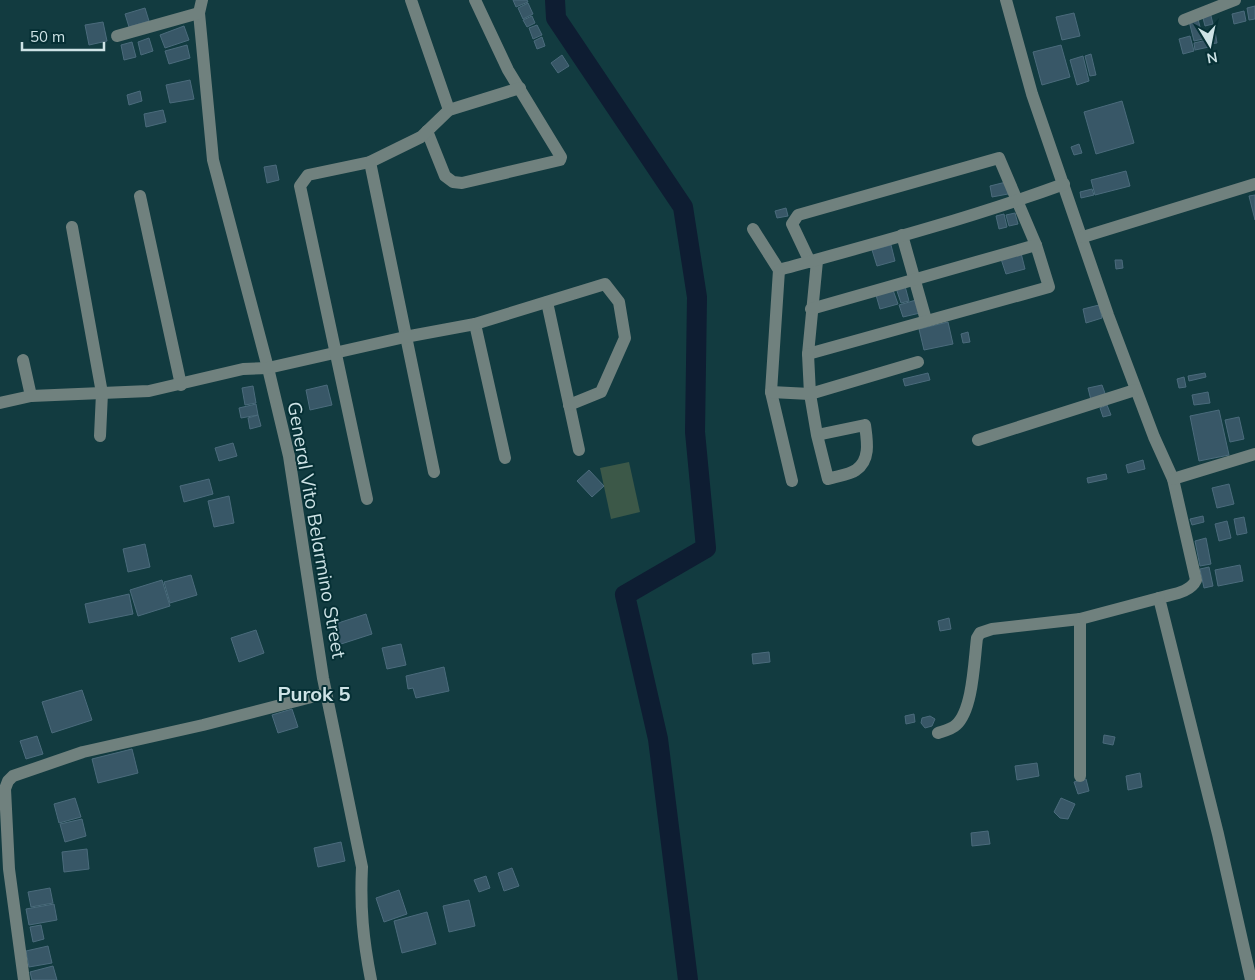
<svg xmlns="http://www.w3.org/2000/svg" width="1255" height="980" viewBox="0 0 1255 980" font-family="Mulish,sans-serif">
  <rect width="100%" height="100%" fill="#123b40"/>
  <path fill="#3c5848" d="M629,462l11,50 -29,7 -11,-51z"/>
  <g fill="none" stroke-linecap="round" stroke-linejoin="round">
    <path stroke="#0e1d32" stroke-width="20" d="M555,0l1,18 127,189 14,90 -2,135 11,116 -81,47 33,144 30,241"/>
  </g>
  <g fill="#385767" stroke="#4b6b7c">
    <path d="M513,0h14l1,2 -12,5z"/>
    <path d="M528,3l5,11 -10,5 -5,-11z"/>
    <path d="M1255,6v13l-6,1 -2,-12z"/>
    <path d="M145,8l4,13 -20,6 -4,-13z"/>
    <path d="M1244,11l2,10 -12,3 -2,-10z"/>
    <path d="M1210,12l3,12 -8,2 -3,-12z"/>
    <path d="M1074,13l6,23 -18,4 -6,-23z"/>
    <path d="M532,16l3,7 -8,4 -4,-7z"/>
    <path d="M1198,19l5,20 -9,2 -5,-20z"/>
    <path d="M103,22l4,19 -18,4 -4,-20z"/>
    <path d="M537,25l5,10 -9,4 -4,-11z"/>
    <path d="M184,26l5,14 -24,8 -5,-13z"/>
    <path d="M1215,31l2,12 -7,1 -3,-11z"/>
    <path d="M1190,36l4,15 -11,3 -4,-15z"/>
    <path d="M542,37l3,9 -8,3 -3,-8z"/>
    <path d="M149,38l4,13 -12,4 -3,-13z"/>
    <path d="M1207,40l2,7 -14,3 -1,-7z"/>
    <path d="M132,42l4,15 -12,3 -3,-15z"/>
    <path d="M187,45l3,13 -21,6 -4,-13z"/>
    <path d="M1061,45l9,32 -28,8 -9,-33z"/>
    <path d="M1091,54l5,21 -6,1 -5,-20z"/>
    <path d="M562,55l7,11 -11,7 -7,-10z"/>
    <path d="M1083,56l6,25 -12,4 -7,-25z"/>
    <path d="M190,80l4,19 -24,4 -4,-18z"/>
    <path d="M140,91l2,10 -13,4 -2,-10z"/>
    <path d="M1122,101l12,42 -38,11 -12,-42z"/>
    <path d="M163,110l3,12 -20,5 -2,-13z"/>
    <path d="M1079,144l3,9 -8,2 -3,-8z"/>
    <path d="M276,165l3,15 -12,3 -3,-16z"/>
    <path d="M1126,171l4,15 -35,9 -4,-15z"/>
    <path d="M1006,182l2,12 -16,3 -2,-11z"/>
    <path d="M1092,189l2,6 -13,3 -1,-6z"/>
    <path d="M1255,195v25l-6,-24z"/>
    <path d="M786,208l2,8 -11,2 -2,-7z"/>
    <path d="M1015,213l3,11 -9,2 -3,-11z"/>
    <path d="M1004,214l3,13 -8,2 -3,-13z"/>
    <path d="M891,245l4,16 -18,5 -5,-16z"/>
    <path d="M1021,253l4,16 -19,5 -5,-15z"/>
    <path d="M1115,260h7l1,8 -7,1z"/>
    <path d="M905,286l4,15 -8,2 -5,-15z"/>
    <path d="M893,290l5,14 -18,5 -4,-14z"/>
    <path d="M916,300l4,13 -17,4 -4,-12z"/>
    <path d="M1099,305l3,13 -16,5 -3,-14z"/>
    <path d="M948,322l5,22 -29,6 -5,-21z"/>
    <path d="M968,332l2,10 -7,1 -2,-9z"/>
    <path d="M928,373l2,7 -25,6 -2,-7z"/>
    <path d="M1205,373l1,4 -17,4 -1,-5z"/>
    <path d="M1184,377l2,10 -7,1 -2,-9z"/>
    <path d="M327,385l5,20 -22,5 -4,-20z"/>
    <path d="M1102,385l4,11 -15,4 -3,-12z"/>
    <path d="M253,386l3,17 -11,2 -3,-17z"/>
    <path d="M1208,392l2,11 -16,2 -2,-10z"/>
    <path d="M256,404l2,11 -17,3 -2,-10z"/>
    <path d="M1107,405l4,10 -8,2 -3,-9z"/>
    <path d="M1219,410l10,45 -30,6 -9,-45z"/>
    <path d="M258,415l3,11 -11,3 -2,-11z"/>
    <path d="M1239,417l5,22 -14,3 -5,-22z"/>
    <path d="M233,443l4,13 -18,5 -4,-13z"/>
    <path d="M1143,460l2,9 -17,4 -2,-8z"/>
    <path d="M589,470l15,16 -12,11 -15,-16z"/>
    <path d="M1106,474l1,5 -19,4 -1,-5z"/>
    <path d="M209,479l4,15 -29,8 -4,-16z"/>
    <path d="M1229,484l5,20 -17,4 -5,-20z"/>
    <path d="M229,496l5,27 -20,4 -6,-26z"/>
    <path d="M1203,516l1,6 -12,3 -2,-6z"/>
    <path d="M1244,517l3,16 -10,2 -3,-16z"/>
    <path d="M1227,521l4,17 -12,3 -4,-17z"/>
    <path d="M1206,538l5,26 -11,2 -5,-25z"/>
    <path d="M145,544l5,23 -22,5 -5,-23z"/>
    <path d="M1240,565l3,16 -25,5 -3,-16z"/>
    <path d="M1209,567l4,19 -9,2 -4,-19z"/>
    <path d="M191,575l6,20 -27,8 -6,-21z"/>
    <path d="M162,580l8,26 -32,10 -8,-26z"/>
    <path d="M129,594l4,20 -44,9 -4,-19z"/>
    <path d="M366,614l6,20 -34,11 -6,-20z"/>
    <path d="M949,618l2,11 -11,2 -2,-10z"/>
    <path d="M256,630l8,23 -25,9 -8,-24z"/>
    <path d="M401,644l5,21 -19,4 -5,-21z"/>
    <path d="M769,652l1,10 -17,2 -1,-10z"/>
    <path d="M444,667l5,24 -33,7 -3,-10 -5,1 -2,-13z"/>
    <path d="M82,690l10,30 -40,13 -10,-31z"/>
    <path d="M292,709l6,18 -20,6 -6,-18z"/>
    <path d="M914,714l1,8 -9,2 -1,-8z"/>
    <path d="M930,716l5,3 -3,7 -7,2 -4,-5 1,-5z"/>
    <path d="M1104,735l11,2 -2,8 -10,-2z"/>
    <path d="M37,736l6,18 -17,5 -6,-18z"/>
    <path d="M132,749l6,24 -40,10 -6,-24z"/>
    <path d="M1037,763l2,13 -22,4 -2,-14z"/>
    <path d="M1140,773l2,14 -14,3 -2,-14z"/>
    <path d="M1086,779l3,12 -11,3 -4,-12z"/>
    <path d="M75,798l6,19 -22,6 -5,-19z"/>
    <path d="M1061,798l14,6 -7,15 -8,-1 -6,-6z"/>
    <path d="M82,819l4,17 -21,6 -5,-18z"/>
    <path d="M988,831l2,13 -18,2 -1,-13z"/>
    <path d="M341,842l4,19 -27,6 -4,-19z"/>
    <path d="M87,849l2,20 -25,3 -2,-20z"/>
    <path d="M512,868l7,18 -15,5 -6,-18z"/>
    <path d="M486,876l4,12 -11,4 -5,-12z"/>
    <path d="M50,888l3,15 -22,4 -3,-15z"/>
    <path d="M399,890l8,24 -23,8 -8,-24z"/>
    <path d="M469,900l6,26 -26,6 -6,-26z"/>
    <path d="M54,904l3,16 -28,5 -3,-16z"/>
    <path d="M427,912l9,32 -34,9 -8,-32z"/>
    <path d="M41,925l3,14 -11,3 -3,-15z"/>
    <path d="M48,946l4,17 -23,4 -3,-16z"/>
    <path d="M53,966l4,14h-25l-2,-8z"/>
  </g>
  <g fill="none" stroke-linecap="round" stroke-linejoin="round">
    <g stroke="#70817e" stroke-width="12">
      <path d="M202,0l-3,13 14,147 55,208 21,88 34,222 39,189c-2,41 1,72 9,113"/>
      <path d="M411,0l38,110"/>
      <path d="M1006,0l26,94 76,221 46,122 19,42 23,101c-6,13 -24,14 -37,18l59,236 33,146"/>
      <path d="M1184,20l51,-20"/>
      <path d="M117,36l82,-23"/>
      <path d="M427,131l18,45 8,6 9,1 98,-23 1,-3 -53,-87 -33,-70"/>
      <path d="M370,162l64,310"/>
      <path d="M140,196l41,189"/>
      <path d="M72,227l30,166 -2,43"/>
      <path d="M753,229l26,41 -8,122 21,89"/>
      <path d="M902,235l24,85"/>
      <path d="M1083,237l172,-53"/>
      <path d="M810,262l-18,-38 6,-9 201,-57 37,87 13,42 -241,67 9,-93"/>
      <path d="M779,270c95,-26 192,-52 285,-86"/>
      <path d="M547,302l32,148"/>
      <path d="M811,309l225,-64"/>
      <path d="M475,324l30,134"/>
      <path d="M808,354l2,40 7,41 11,44c9,-3 21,-4 28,-9 15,-10 11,-30 9,-45l-48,10"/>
      <path d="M23,360l8,36"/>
      <path d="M771,392l39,2 108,-32"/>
      <path d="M0,403l31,-7 118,-5 94,-22 25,-1 137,-31 70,-13 130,-40 14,18 6,36 -24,54 -32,13"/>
      <path d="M978,440l157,-50"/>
      <path d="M1173,479l82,-25"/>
      <path d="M367,499l-67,-313 8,-11 62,-13 51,-25 28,-27 71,-22"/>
      <path d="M938,733c6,-2 14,-4 18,-8 17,-15 18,-64 21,-87l3,-5 12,-4 88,-10 79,-21"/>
      <path d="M1080,776v-157"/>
      <path d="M24,980l-15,-111 -4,-80 3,-8 5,-5 70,-24 120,-27 124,-32"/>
    </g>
  </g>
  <g text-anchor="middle" stroke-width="4" stroke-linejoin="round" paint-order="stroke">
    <g font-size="19" fill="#cee3e6" stroke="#063035">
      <text transform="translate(317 530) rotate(80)" y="7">General Vito Belarmino Street</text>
    </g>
    <g font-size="20" font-weight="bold" fill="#cee3e6" stroke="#063035">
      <text x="314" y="701">Purok 5</text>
    </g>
  </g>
  <g transform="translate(1210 45) rotate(170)" stroke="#063035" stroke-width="4" paint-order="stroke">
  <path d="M0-4L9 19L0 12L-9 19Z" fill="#cee3e6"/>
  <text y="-8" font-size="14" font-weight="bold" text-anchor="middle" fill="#cee3e6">N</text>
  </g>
  <path d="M22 42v8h82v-8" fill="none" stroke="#cee3e6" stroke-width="2.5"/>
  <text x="30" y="42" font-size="15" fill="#cee3e6" stroke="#063035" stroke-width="4" paint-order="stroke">50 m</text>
</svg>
